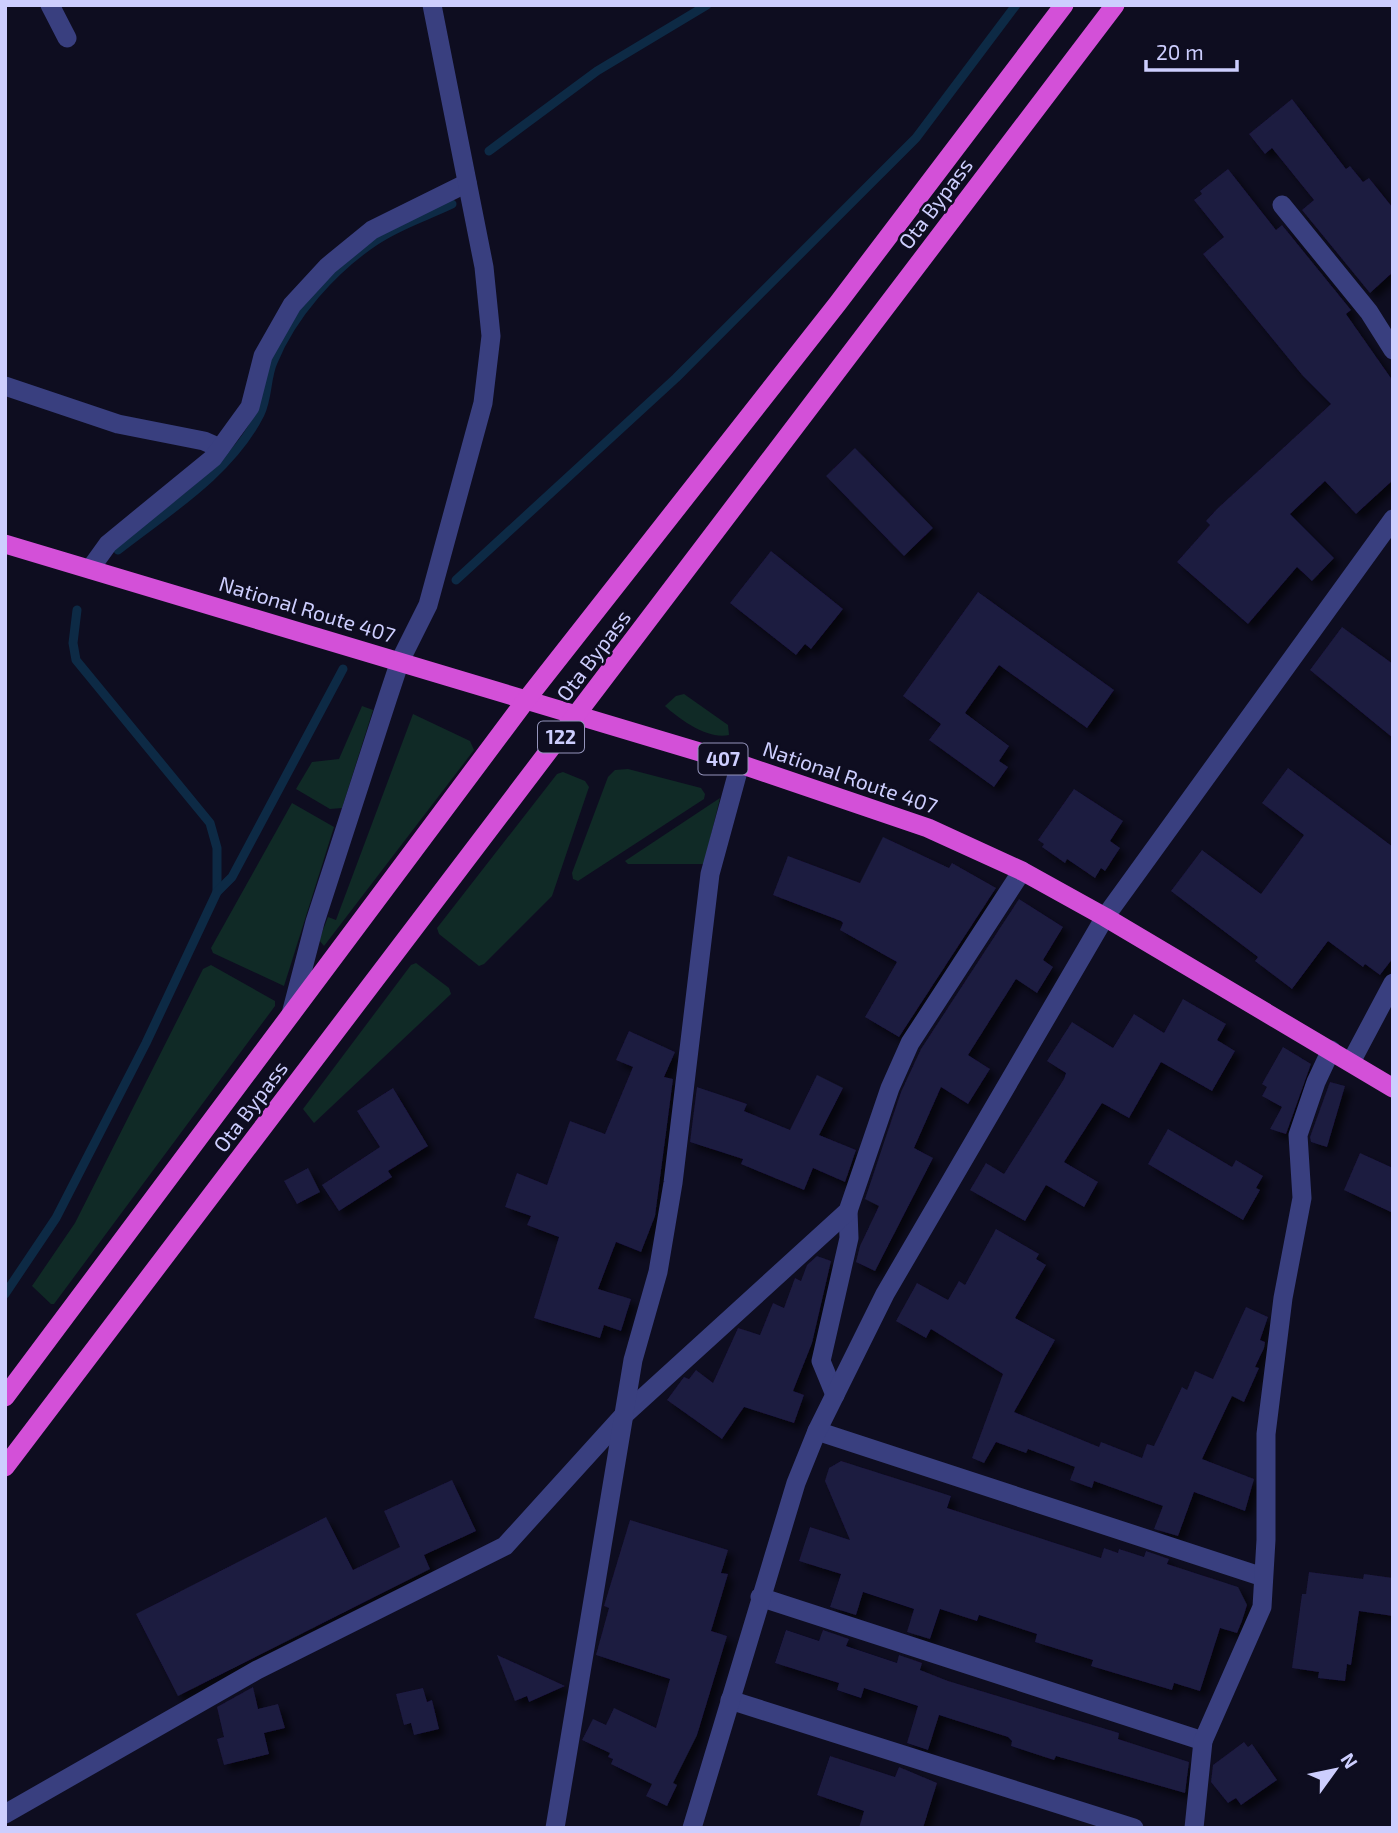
<svg xmlns="http://www.w3.org/2000/svg" width="1398" height="1833" viewBox="0 0 1398 1833" font-family="'Exo 2',sans-serif">
  <defs>
    <filter id="shadow"><feDropShadow dx="6" dy="6" stdDeviation="3.5" flood-color="#0009"/></filter>
  </defs>
  <rect width="100%" height="100%" fill="#0e0d20"/>
  <g fill="#102a26">
    <path d="M684,694l44,31 1,10c-21,5 -50,-16 -64,-29l11,-10z"/>
    <path d="M362,706l11,4 -31,98 -12,1 -34,-20 16,-27 27,-3z"/>
    <path d="M413,714l57,27 4,9 -150,196 -5,-6 9,-23 8,3z"/>
    <path d="M628,769l73,19 4,6 -1,5 -126,82 -5,-2 -1,-6 36,-96 7,-7z"/>
    <path d="M563,772l22,9 4,6 -37,109 -68,68 -5,2 -40,-32 -2,-6 120,-154z"/>
    <path d="M720,798l-16,66h-76l-3,-3z"/>
    <path d="M292,803l42,24 -50,159 -71,-33 -2,-5z"/>
    <path d="M416,963l33,25 2,6 -137,129 -11,-14 108,-144z"/>
    <path d="M211,965l64,36v5l-221,298h-3l-19,-18 43,-63 128,-254z"/>
  </g>
  <g fill="none" stroke-linecap="round" stroke-linejoin="round">
    <g stroke="#0d2a45" stroke-width="9">
      <path d="M489,151l108,-80 110,-66"/>
      <path d="M118,550c50,-39 113,-78 142,-136 8,-16 6,-36 13,-52 19,-47 60,-93 102,-121 23,-16 52,-25 77,-37"/>
      <path d="M456,580l220,-202 240,-240 100,-133"/>
      <path d="M77,610l-4,33 3,17 134,163 7,25v44"/>
      <path d="M5,1294l51,-76 90,-175 71,-151 15,-15 111,-208"/>
    </g>
  </g>
  <g fill="#1d1a41" filter="url(#shadow)">
    <path d="M1292,99l54,70 4,-3 13,16 6,-4 24,30v64l-23,21 -68,-83 12,-10 -42,-52 -7,6 -16,-20z"/>
    <path d="M1228,169l48,61 6,-5 69,85 -5,4 47,67v99l-37,34 -31,-33 -35,33 44,44 -22,23 -15,-14 -49,57 -71,-62 33,-37 -4,-4 11,-12 114,-105 -28,-28 -100,-122 21,-17 -30,-37 8,-6 -2,-3z"/>
    <path d="M855,448l78,80 -29,28 -78,-80z"/>
    <path d="M771,551l72,58 -32,40 -6,-5 -9,11 -66,-52z"/>
    <path d="M978,592l136,98 -27,38 -88,-63 -34,48 44,33 -10,15 9,6 -14,20 -65,-47 12,-16 -38,-28z"/>
    <path d="M1342,627l51,37v74l-83,-68z"/>
    <path d="M1288,768l105,79v111l-13,17 -15,-11 -2,3 -35,-26 -36,48 -37,-28 3,-4 -87,-66 31,-41 59,44 43,-59 -42,-32z"/>
    <path d="M1074,789l49,32 -13,20 10,7 -15,23 -4,-3 -6,10 -28,-19 -2,4 -23,-16 2,-3 -6,-4z"/>
    <path d="M883,837l66,31 3,-5 44,25 -97,149 -34,-20 32,-55 -57,-32 3,-7 -2,-2 -68,-26 15,-39 72,27z"/>
    <path d="M1019,899l44,28 -20,33 10,7 -16,26 -21,-14 -48,76 22,14 -22,35 -27,-17 -27,61 19,10 -58,113 -19,-9 4,-16 19,-40 -14,-7 36,-107 20,-43z"/>
    <path d="M1183,999l43,25 -9,16 18,11 -23,40 -51,-29 -32,56 -27,-15 -38,59 34,20 -14,25 -38,-22 -21,36 -55,-31 16,-27 18,11 60,-95 2,-6 -19,-12 25,-39 41,26 21,-34 30,19z"/>
    <path d="M629,1031l46,21 -11,25 9,2 -18,137 -14,36 -25,-10 -18,47 33,10 -10,32 -17,-6 -4,13 -66,-20 25,-81 -32,-12 4,-9 -26,-9 12,-34 30,12 23,-64 35,13 28,-67 -17,-7z"/>
    <path d="M1283,1047l28,17 -25,70 -16,-5 12,-22 -20,-11 5,-9 -5,-3z"/>
    <path d="M817,1075l26,13 -24,47 37,15 -11,32 -32,-14 -9,22 -63,-26 2,-5 -53,-17 7,-55 50,17 -3,7 46,19z"/>
    <path d="M1330,1082l15,4 -18,61 -16,-5 -1,-5z"/>
    <path d="M393,1088l35,58 -40,25 4,6 -53,34 -17,-26 58,-38 -23,-36z"/>
    <path d="M1168,1129l64,38 4,-7 27,16 -7,12 4,2 -17,30 -95,-56z"/>
    <path d="M1360,1153l33,15v45l-49,-23z"/>
    <path d="M308,1168l12,24 -23,12 -13,-23z"/>
    <path d="M996,1229l43,25 -3,5 10,6 -31,53 40,22 -41,72 85,35 2,-5 41,16 5,-14 7,2 28,-59 5,3 8,-19 18,8 33,-72 22,10 -8,23 5,2 -1,6 -9,19 4,1 -15,34 -12,-6 -30,63 52,20 -9,32 -51,-19 -16,44 -24,-7 9,-23 -69,-25 -2,7 -22,-8 5,-13 -47,-18 -2,4 -30,-11 -12,21 -12,-5 31,-84 -72,-45 -5,9 -30,-17 21,-38 31,17 11,-19 6,4z"/>
    <path d="M817,1256l14,5 -19,82 -19,48 11,4 -10,28 -50,-16 -22,32 -55,-39 17,-23 5,2 7,-9 17,13 25,-55 22,7 13,-32 11,5 11,-30 6,3 6,-16z"/>
    <path d="M841,1461l110,35 -4,12 154,50 3,-10 14,5 1,-4 25,8 2,-6 23,8 -2,5 71,23 9,18 -5,16 -5,12 -17,-5 -20,63 -26,-8 -2,7 -81,-24 2,-6 -58,-18 2,-8 -58,-19 -2,6 -37,-12 -10,30 -23,-7 7,-23 -51,-17 -7,23 -26,-8 11,-33 -42,-13 11,-34 40,13 -25,-59 4,-13z"/>
    <path d="M452,1480l24,51 -52,24 6,14 -252,127 -42,-82 190,-97 27,53 47,-23 -16,-36z"/>
    <path d="M630,1520l98,30 -7,23 7,1 -17,57 16,5 -30,99 -24,48 4,2 -10,21 -21,-10 6,-12 -41,-20 2,-5 -5,-2 2,-4 -28,-13 11,-21 13,6 8,-17 42,20 14,-49 -74,-24 13,-47 -5,-2z"/>
    <path d="M1309,1572l54,7 1,-5 29,4v38l-34,-5 -8,54 -4,-1 -2,17 -27,-3 1,-6 -27,-4 10,-74h4z"/>
    <path d="M786,1630l33,11 4,-11 26,9 -3,7 51,17 2,-8 23,8 -2,7 28,11 171,52 -1,6 71,23 -4,31 -129,-37 -2,4 -43,-14 1,-5 -4,-4 -69,-22 -11,35 -21,-7 11,-37 -54,-18 -3,10 -24,-8 2,-7 -64,-20z"/>
    <path d="M497,1655l29,13 39,18 -36,16 -2,-6 -12,5z"/>
    <path d="M253,1687l5,22 20,-5 7,24 -21,5 5,21 -45,11 -7,-26 7,-2 -7,-30z"/>
    <path d="M423,1688l4,14 5,-2 7,29 -25,6 -3,-12 -7,2 -8,-31z"/>
    <path d="M1244,1742l4,5 4,-3 25,36 -36,25 -5,-7 -8,5 -17,-21 2,-17z"/>
    <path d="M830,1756l65,21 4,-10 38,16 -14,45h-64l5,-17 -47,-16z"/>
  </g>
  <g fill="none" stroke-linecap="round" stroke-linejoin="round">
    <g stroke="#393f7f" stroke-width="19">
      <path d="M50,5l17,33"/>
      <path d="M1282,205l87,107 24,38"/>
      <path d="M5,386l113,38 86,17 16,7"/>
      <path d="M90,569l18,-25 105,-86 37,-51 13,-51 29,-51 36,-39 44,-36 95,-47"/>
      <path d="M1351,1062l42,-79"/>
      <path d="M835,1395l-14,-34 28,-123 -1,-27"/>
      <path d="M817,1431l446,146"/>
      <path d="M760,1597l443,144"/>
      <path d="M730,1700l404,128"/>
      <path d="M5,1814l252,-144 248,-124 118,-130 225,-205 42,-123 20,-45 112,-172"/>
      <path d="M555,1828l78,-468 25,-88 15,-89 37,-309 30,-110"/>
      <path d="M1194,1828l9,-87 59,-134 4,-67v-106l17,-136 19,-100 -4,-63 18,-53 15,-32"/>
    </g>
    <g stroke="#393f7f" stroke-width="19">
      <path d="M291,1014l24,-92 73,-225 12,-36 28,-56 55,-202 8,-67 -7,-69 -52,-262"/>
      <path d="M692,1828l104,-345 21,-52 68,-137 220,-377 288,-398"/>
    </g>
    <g stroke="#d350d8" stroke-width="19">
      <path d="M5,544l735,220 188,64 94,43 83,46 288,171"/>
      <path d="M5,1397l521,-697 312,-397 226,-298"/>
      <path d="M5,1467l1110,-1462"/>
    </g>
  </g>
  <g text-anchor="middle" stroke-width="5" stroke-linejoin="round" paint-order="stroke">
    <g fill="#0e0d20" stroke="#9494bb" stroke-width="2">
      <rect x="538" y="721.5" width="46" height="31" rx="5"/>
      <rect x="698.5" y="743.5" width="49" height="31" rx="5"/>
    </g>
    <g font-size="19" font-weight="bold" fill="#cdcefe">
      <text x="561" y="744">122</text>
      <text x="723" y="766">407</text>
    </g>
    <g font-size="21" fill="#cdcefe" stroke="#0e0d20">
      <text transform="translate(936 204) rotate(-53)" y="7">Ota Bypass</text>
      <text transform="translate(307 610) rotate(17)" y="7">National Route 407</text>
      <text transform="translate(594 656) rotate(-53)" y="7">Ota Bypass</text>
      <text transform="translate(850 778) rotate(19)" y="7">National Route 407</text>
      <text transform="translate(251 1107) rotate(-53)" y="7">Ota Bypass</text>
    </g>
  </g>
  <rect width="1398" height="1833" fill="none" stroke="#cdcefe" stroke-width="14"/>
  <g transform="translate(1335 1770) rotate(57)" stroke="#0e0d20" stroke-width="5" paint-order="stroke">
  <path d="M0-5L12 26L0 18L-12 26Z" fill="#cdcefe"/>
  <text y="-10" font-size="19" font-weight="bold" text-anchor="middle" fill="#cdcefe">N</text>
  </g>
  <path d="M1146 60v10h91v-10" fill="none" stroke="#cdcefe" stroke-width="3.5"/>
  <text x="1156" y="60" font-size="21" fill="#cdcefe" stroke="#0e0d20" stroke-width="5" paint-order="stroke">20 m</text>
</svg>
